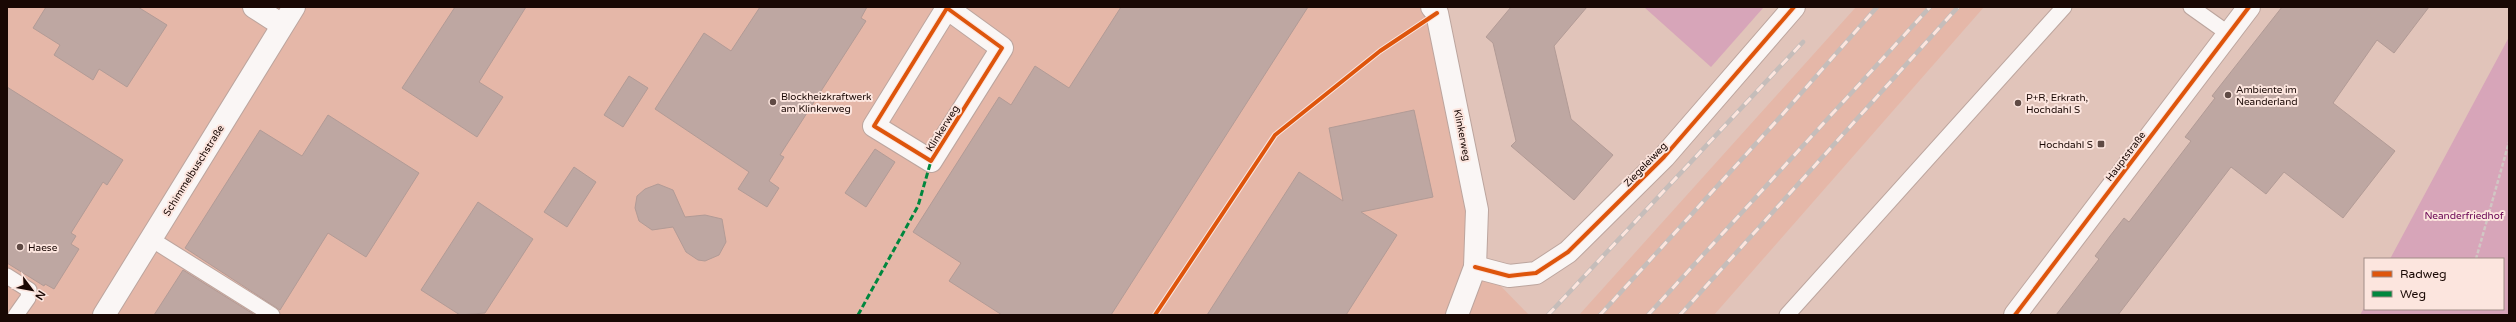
<svg xmlns="http://www.w3.org/2000/svg" width="2516" height="322" viewBox="0 0 2516 322" font-family="'Varela Round',sans-serif">
  <rect width="100%" height="100%" fill="#e1c4ba"/>
  <g fill="#e5b7a8">
    <path d="M7,7h1436l-15,20 62,248 39,40h-1522z"/>
    <path d="M1856,7h128l-270,308h-135z"/>
  </g>
  <g fill="#d7a5b9">
    <path d="M1644,7h119v1l-52,59z"/>
    <path d="M2509,37v278h-149l5,-9v3h138v-50h-113z"/>
  </g>
  <g fill="#bea7a2" stroke="#b29b96">
    <path d="M46,7h92l29,18 -40,62 -28,-18 -6,11 -39,-25 6,-10 -27,-17z"/>
    <path d="M455,7h71l-47,75 24,15 -26,40 -75,-49z"/>
    <path d="M760,7h107l-6,11 5,3 -86,134 4,2 -15,24 10,7 -12,19 -29,-18 11,-17 -94,-63 49,-76 27,18z"/>
    <path d="M1121,7h187l-197,308h-109l-53,-34 12,-18 -48,-31 86,-135 12,8 24,-39 34,22z"/>
    <path d="M1511,7h76l-33,39 17,73 42,36 -39,45 -63,-54 5,-5 -23,-98 -7,-6z"/>
    <path d="M2282,7h147l-35,46 -17,-13 -44,63 62,48 -52,67 -59,-46 -18,22 -35,-27 -113,148h-62l43,-56 -4,-3 15,-20 14,-18 5,4 62,-81 -6,-4 30,-39 -3,-2z"/>
    <path d="M629,76l19,12 -25,39 -19,-12z"/>
    <path d="M7,87l116,73 -16,25 -4,-3 -32,51 5,3 -5,8 8,5 -25,40 -9,-5 -1,2 -37,-23z"/>
    <path d="M1414,110l19,87 -72,15 36,23 -51,80h-139l92,-143 44,29 -14,-73z"/>
    <path d="M328,115l91,58 -53,84 -38,-24 -48,77 -95,-62 75,-118 42,26z"/>
    <path d="M875,149l20,13 -29,45 -21,-14z"/>
    <path d="M574,167l22,15 -29,45 -23,-15z"/>
    <path d="M658,184l15,6 12,27 20,-2 17,4 4,23 -7,13 -14,6 -7,-1 -12,-8 -13,-25 -21,3 -13,-9 -4,-13 2,-12 8,-7z"/>
    <path d="M478,202l55,37 -48,74 -25,2 -39,-25z"/>
    <path d="M183,270l72,45h-101z"/>
  </g>
  <g fill="none" stroke-linecap="round" stroke-linejoin="round">
    <defs>
      <g id="service">
        <path d="M2191,7l38,27"/>
        <path d="M151,239l121,76"/>
        <path d="M7,276l22,14 -1,8 -12,17"/>
        <path d="M1787,315l277,-308"/>
      </g>
      <g id="minor">
        <path d="M254,7l28,18"/>
        <path d="M1432,7l5,6 40,197 -2,57 -18,48"/>
        <path d="M947,8l55,40 -71,113 -57,-35 73,-118 1,-1"/>
        <path d="M1475,267l34,9 27,-3 32,-21 96,-95 130,-150"/>
        <path d="M104,315l190,-308"/>
      </g>
      <path id="tertiary" d="M2015,315l234,-308"/>
    </defs>
    <use href="#service" stroke="#bca59e" stroke-width="17"/>
    <use href="#minor" stroke="#bca59e" stroke-width="24"/>
    <use href="#tertiary" stroke="#bca59e" stroke-width="24"/>
    <path stroke="#d1c7c4" stroke-width="2.5" stroke-dasharray="4 2" stroke-linecap="butt" d="M2476,259l33,-117"/>
    <use href="#service" stroke="#faf6f5" stroke-width="15"/>
    <use href="#minor" stroke="#faf6f5" stroke-width="22"/>
    <use href="#tertiary" stroke="#faf6f5" stroke-width="22"/>
    <defs>
      <g id="rail">
        <path d="M1548,315l255,-273"/>
        <path d="M1600,315l182,-200 95,-108"/>
        <path d="M1648,315l282,-308"/>
        <path d="M1680,315l278,-308"/>
      </g>
    </defs>
    <use href="#rail" stroke="#c5bdba" stroke-width="4.5"/>
    <use href="#rail" stroke="#fce5de" stroke-width="3" stroke-dasharray="9" stroke-linecap="butt"/>
    <path stroke="#00873e" stroke-width="3" stroke-dasharray="6 3" stroke-linecap="butt" d="M858,315l60,-109 13,-45"/>
    <defs>
      <g id="cycleway">
        <path d="M947,8l55,40 -71,113 -57,-35 73,-118 1,-1"/>
        <path d="M1475,267l34,9 27,-3 32,-21 96,-95 130,-150"/>
        <path d="M1155,315l120,-180 105,-84 57,-38"/>
        <path d="M2015,315l234,-308"/>
      </g>
    </defs>
    <use href="#cycleway" stroke="#fce5de" stroke-width="6"/>
    <use href="#cycleway" stroke="#de550c" stroke-width="4"/>
  </g>
  <g fill="#5f4a44" stroke="#fce5de" stroke-width="1.5">
    <circle cx="2228" cy="95" r="4"/>
    <circle cx="773" cy="102" r="4"/>
    <circle cx="2018" cy="103" r="4"/>
    <rect x="2097" y="140" width="8" height="8" rx="2"/>
    <circle cx="20" cy="247" r="4"/>
  </g>
  <g text-anchor="middle" stroke-width="4" stroke-linejoin="round" paint-order="stroke">
    <g font-size="10" fill="#190804" stroke="#fce5de" text-anchor="start">
      <text x="2236" y="93">Ambiente im<tspan x="2236" dy="12">Neanderland</tspan></text>
      <text x="781" y="100">Blockheizkraftwerk<tspan x="781" dy="12">am Klinkerweg</tspan></text>
      <text x="2026" y="101">P+R, Erkrath,<tspan x="2026" dy="12">Hochdahl S</tspan></text>
      <text x="2093" y="148" text-anchor="end">Hochdahl S</text>
      <text x="28" y="251">Haese</text>
    </g>
    <g font-size="10" fill="#190804" stroke="#fce5de">
      <text transform="translate(942 128) rotate(-58)" y="4">Klinkerweg</text>
      <text transform="translate(1463 135) rotate(79)" y="4">Klinkerweg</text>
      <text transform="translate(2125 156) rotate(-53)" y="4">Hauptstraße</text>
      <text transform="translate(1645 164) rotate(-46)" y="4">Ziegeleiweg</text>
      <text transform="translate(193 170) rotate(-58)" y="4">Schimmelbuschstraße</text>
    </g>
    <g font-size="10" fill="#680353" stroke="#fce5de">
      <text x="2464" y="219">Neanderfriedhof</text>
    </g>
  </g>
  <rect width="2516" height="322" fill="none" stroke="#190804" stroke-width="16"/>
  <rect x="2364" y="258" width="140" height="52" fill="#fce5de" stroke="#a18d87"/>
  <rect x="2372" y="271" width="20" height="6" fill="#de550c" stroke="#a18d87"/>
  <text x="2400" y="278" font-size="12" fill="#190804">Radweg</text>
  <rect x="2372" y="291" width="20" height="6" fill="#00873e" stroke="#a18d87"/>
  <text x="2400" y="298" font-size="12" fill="#190804">Weg</text>
  <g transform="translate(32 290) rotate(122)" stroke="#fce5de" stroke-width="3" paint-order="stroke">
  <path d="M0-3L7 15L0 10L-7 15Z" fill="#190804"/>
  <text y="-6" font-size="11" font-weight="bold" text-anchor="middle" fill="#190804">N</text>
  </g>
</svg>
